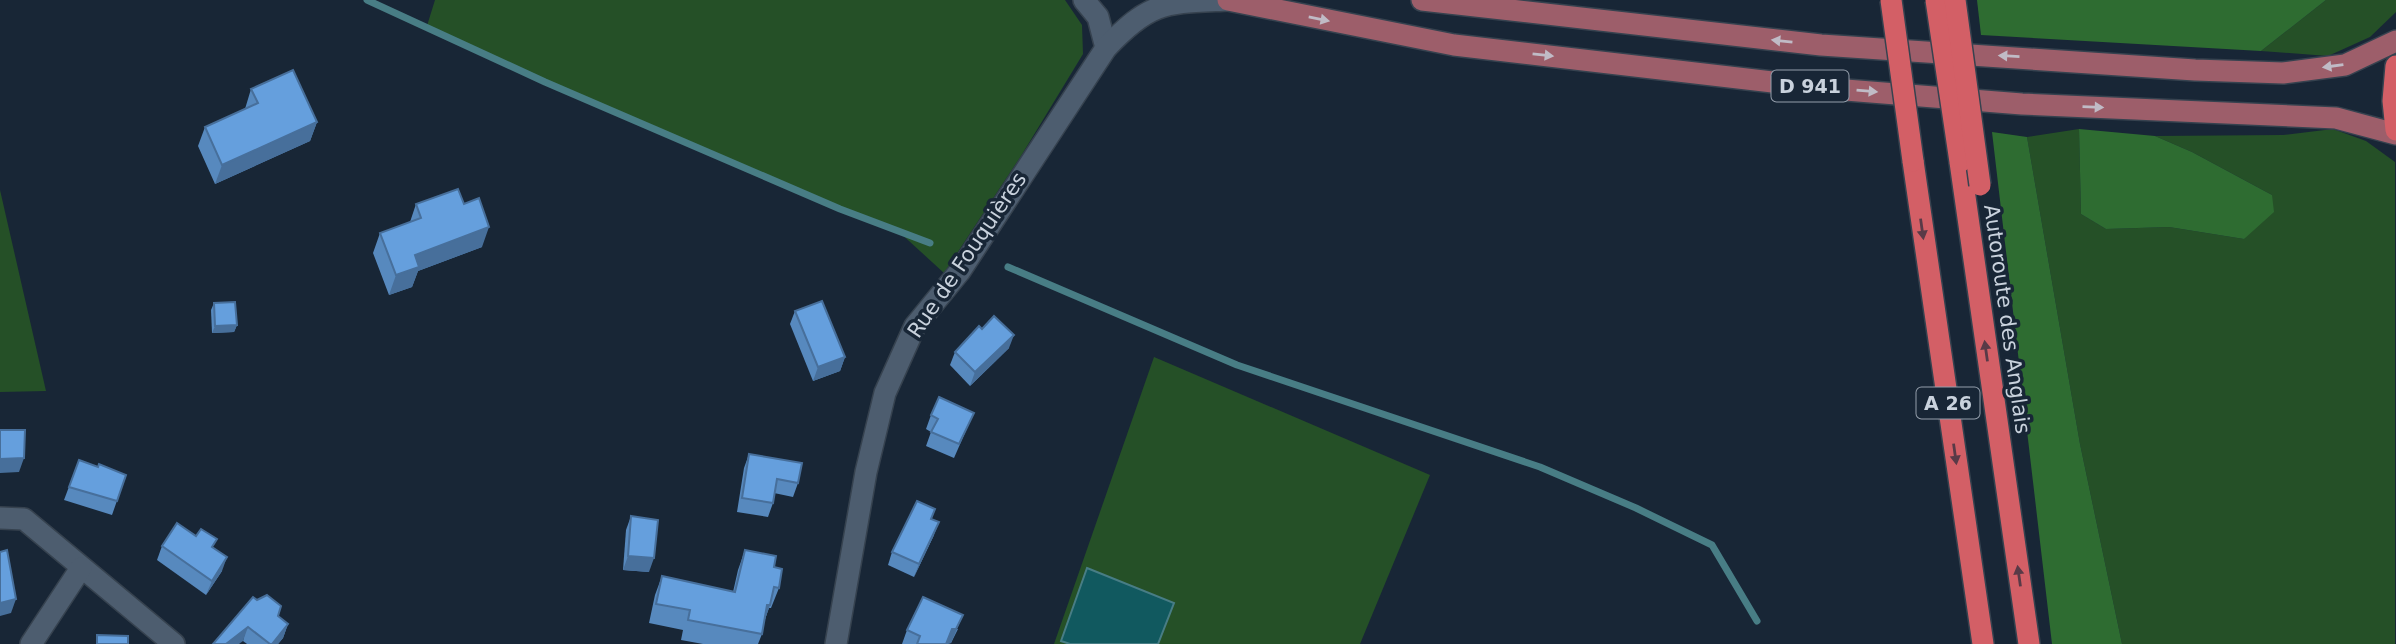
<svg xmlns="http://www.w3.org/2000/svg" width="2396" height="644" viewBox="0 0 2396 644" font-family="'DejaVu Sans',sans-serif">
  <rect width="100%" height="100%" fill="#182636"/>
  <g fill="#255027">
    <path d="M435,0h630l17,25 1,29 -62,102 -77,117 -47,-43 -57,-21 -414,-180z"/>
    <path d="M2326,0h70v12l-26,25 -42,19 -67,-5z"/>
    <path d="M2079,129l2,85 25,15 63,-2 75,12 28,-44 -80,-43 -37,-16 128,-1 50,-6 33,12 29,21v482h-273l-42,-200 -53,-307z"/>
    <path d="M0,190l46,201 -46,1z"/>
    <path d="M1154,357l276,118 -70,169h-306z"/>
  </g>
  <g fill="#2e6c31">
    <path d="M1977,0h349l-65,51 -280,-16z"/>
    <path d="M2079,129l76,7 37,16 80,43 2,17 -30,27 -75,-12 -63,2 -25,-15z"/>
    <path d="M1992,132l35,5 53,307 42,200h-70z"/>
  </g>
  <path fill="#11595f" stroke="#487d85" stroke-width="2" d="M1087,568l87,35 -16,41h-88l-9,-3z"/>
  <g fill="none" stroke-linecap="round" stroke-linejoin="round">
    <g stroke="#487d85" stroke-width="7">
      <path d="M367,0l178,82 295,127 90,34"/>
      <path d="M1008,267l229,98 303,102 96,41 76,37 45,76"/>
    </g>
    <defs>
      <g id="minor">
        <path d="M1084,0l14,17 8,31"/>
        <path d="M0,518l24,1 150,125"/>
        <path d="M31,644l50,-76"/>
        <path d="M836,644l30,-172 19,-79 30,-67 45,-55 146,-223c45,-48 60,-45 123,-48"/>
      </g>
      <g id="major">
        <path d="M1228,0l226,45 379,44 189,15 314,14 60,16"/>
        <path d="M1422,0l399,45 374,25 88,3 62,-8 51,-24"/>
      </g>
      <g id="highway">
        <path d="M2396,66l-3,35 3,29"/>
        <path d="M1913,161l70,483"/>
        <path d="M1960,162l69,482"/>
      </g>
    </defs>
    <use href="#minor" stroke="#36424f" stroke-width="24"/>
    <use href="#major" stroke="#36424f" stroke-width="24"/>
    <use href="#highway" stroke="#36424f" stroke-width="24"/>
    <use href="#minor" stroke="#4d5d6f" stroke-width="21"/>
    <use href="#major" stroke="#9d5e6a" stroke-width="21"/>
    <use href="#highway" stroke="#d35f66" stroke-width="21"/>
    <defs>
      <g id="highway-bridge">
        <path d="M1891,0l22,161"/>
        <path d="M1936,0l24,162"/>
        <path d="M1955,0l25,185"/>
      </g>
    </defs>
    <use href="#highway-bridge" stroke="#36424f" stroke-width="24" stroke-linecap="butt"/>
    <use href="#highway-bridge" stroke="#d35f66" stroke-width="21"/>
  </g>
  <g fill="#5789be">
    <path d="M251,89l66,33 -7,19 -95,43 -17,-38 7,-19 40,-18z"/>
    <path d="M416,204h48l18,43 -64,24 -6,16 -23,8 -16,-42 7,-20 30,-11z"/>
    <path d="M214,303l23,22 -3,7 -22,1 -1,-23z"/>
    <path d="M795,311l50,46 -5,14 -27,10 -23,-57z"/>
    <path d="M982,329l27,19 -39,38 -20,-21 5,-13z"/>
    <path d="M931,415l37,11 -14,32 -28,-12 5,-14 -5,-3z"/>
    <path d="M749,454l49,29 -5,14 -19,-4 -1,10 -5,14 -31,-5 7,-44z"/>
    <path d="M79,460l19,7 28,8 -14,40 -48,-15z"/>
    <path d="M631,516l18,56 -26,-2 3,-40z"/>
    <path d="M931,519l3,16 -20,42 -26,-12 4,-13z"/>
    <path d="M162,546l52,2 8,23 -16,24 -49,-35z"/>
    <path d="M745,550l29,17 5,21 -8,20h-2l-5,14 -2,12 -4,10h-55l-22,-4 2,-10 -34,-7 6,-28 7,-19 71,16 5,-22z"/>
    <path d="M253,597l35,27 -5,14 -5,6h-31l-4,-3z"/>
    <path d="M958,629l-7,14 -4,1h-45l5,-14z"/>
  </g>
  <g fill="#476f9b">
    <path d="M317,122l-7,19 -95,43 7,-19z"/>
    <path d="M489,227l-7,20 -64,24 -6,16 -23,8 7,-20 19,-20z"/>
    <path d="M237,325l-3,7 -22,1 3,-7z"/>
    <path d="M1014,335l-5,13 -39,38 5,-14z"/>
    <path d="M845,357l-5,14 -27,10 5,-14z"/>
    <path d="M24,458l-5,14 -19,1v-14z"/>
    <path d="M939,522l-5,13 -20,42 5,-13z"/>
    <path d="M628,556l26,2 -5,14 -26,-2z"/>
    <path d="M227,557l-5,14 -16,24 6,-14z"/>
    <path d="M16,599l-5,14 -11,3v-13z"/>
    <path d="M767,605h3l-7,20z"/>
    <path d="M963,615l-12,28 -5,1 6,-15z"/>
    <path d="M288,624l-5,14 -5,6h-6z"/>
    <path d="M248,627l-5,14 -4,3h-13z"/>
  </g>
  <g fill="#659fdd" stroke="#476f9b" stroke-width="2">
    <path d="M293,70l24,52 -95,43 -17,-38 53,-24 -7,-14z"/>
    <path d="M458,189l6,15 15,-6 10,29 -74,28 4,12 -23,8 -16,-42 41,-15 -5,-14z"/>
    <path d="M822,301l23,56 -27,10 -23,-56z"/>
    <path d="M235,302l2,23 -22,1 -1,-23z"/>
    <path d="M994,316l20,19 -39,37 -20,-20 24,-26 3,3z"/>
    <path d="M939,397l35,16 -15,31 -28,-12 7,-13 -7,-4z"/>
    <path d="M0,430h25l-1,28 -24,1z"/>
    <path d="M749,454l53,9 -4,20 -21,-4 -4,24 -31,-5z"/>
    <path d="M79,460l19,7 1,-3 27,11 -9,26 -48,-14z"/>
    <path d="M917,501l18,8 -4,10 8,3 -20,42 -27,-12z"/>
    <path d="M631,516l27,4 -4,38 -26,-2z"/>
    <path d="M177,523l19,13 5,-7 16,10 -5,8 15,10 -15,24 -50,-35z"/>
    <path d="M7,550l9,49 -16,4v-51z"/>
    <path d="M745,550l31,6 -2,11 8,2 -3,19 -5,-1 -4,18h-3l-5,29 -74,-14 2,-10 -34,-6 6,-28 73,16z"/>
    <path d="M267,595l14,11 -3,10 10,8 -16,20h-2l-22,-17 -22,17h-13l40,-47 4,3z"/>
    <path d="M923,597l40,18 -7,14h-4l-6,15h-29l3,-8 -13,-6z"/>
    <path d="M97,635l31,1v8h-31z"/>
  </g>
  <defs><path id="oneway-solid" d="M-6-.8H1V-3.2L6.5 0L1 3.2V.8H-6Z" transform="scale(1.75)"/></defs>
  <g fill="#c0bbc6">
    <use href="#oneway-solid" transform="translate(1319 19) rotate(11)"/>
    <use href="#oneway-solid" transform="translate(1782 41) rotate(-174)"/>
    <use href="#oneway-solid" transform="translate(1543 55) rotate(6)"/>
    <use href="#oneway-solid" transform="translate(2009 56) rotate(-177)"/>
    <use href="#oneway-solid" transform="translate(2333 66) rotate(172)"/>
    <use href="#oneway-solid" transform="translate(1867 91) rotate(5)"/>
    <use href="#oneway-solid" transform="translate(2093 107) rotate(2)"/>
  </g>
  <g fill="#593a47">
    <use href="#oneway-solid" transform="translate(1922 229) rotate(82)"/>
    <use href="#oneway-solid" transform="translate(1986 351) rotate(-98)"/>
    <use href="#oneway-solid" transform="translate(1955 454) rotate(82)"/>
    <use href="#oneway-solid" transform="translate(2019 576) rotate(-98)"/>
  </g>
  <g text-anchor="middle" stroke-width="7" stroke-linejoin="round" paint-order="stroke">
    <g fill="#182636" stroke="#949eab" stroke-width="2">
      <rect x="1771.5" y="70.5" width="77" height="31" rx="5"/>
      <rect x="1916.5" y="387.5" width="63" height="31" rx="5"/>
    </g>
    <g font-size="19" font-weight="bold" fill="#c9d2dd">
      <text x="1810" y="93">D 941</text>
      <text x="1948" y="410">A 26</text>
    </g>
    <g font-size="21" fill="#c9d2dd" stroke="#182636">
      <text transform="translate(967 255) rotate(-56)" y="7">Rue de Fouquières</text>
      <text transform="translate(2007 319) rotate(82)" y="7">Autoroute des Anglais</text>
    </g>
  </g>
</svg>
